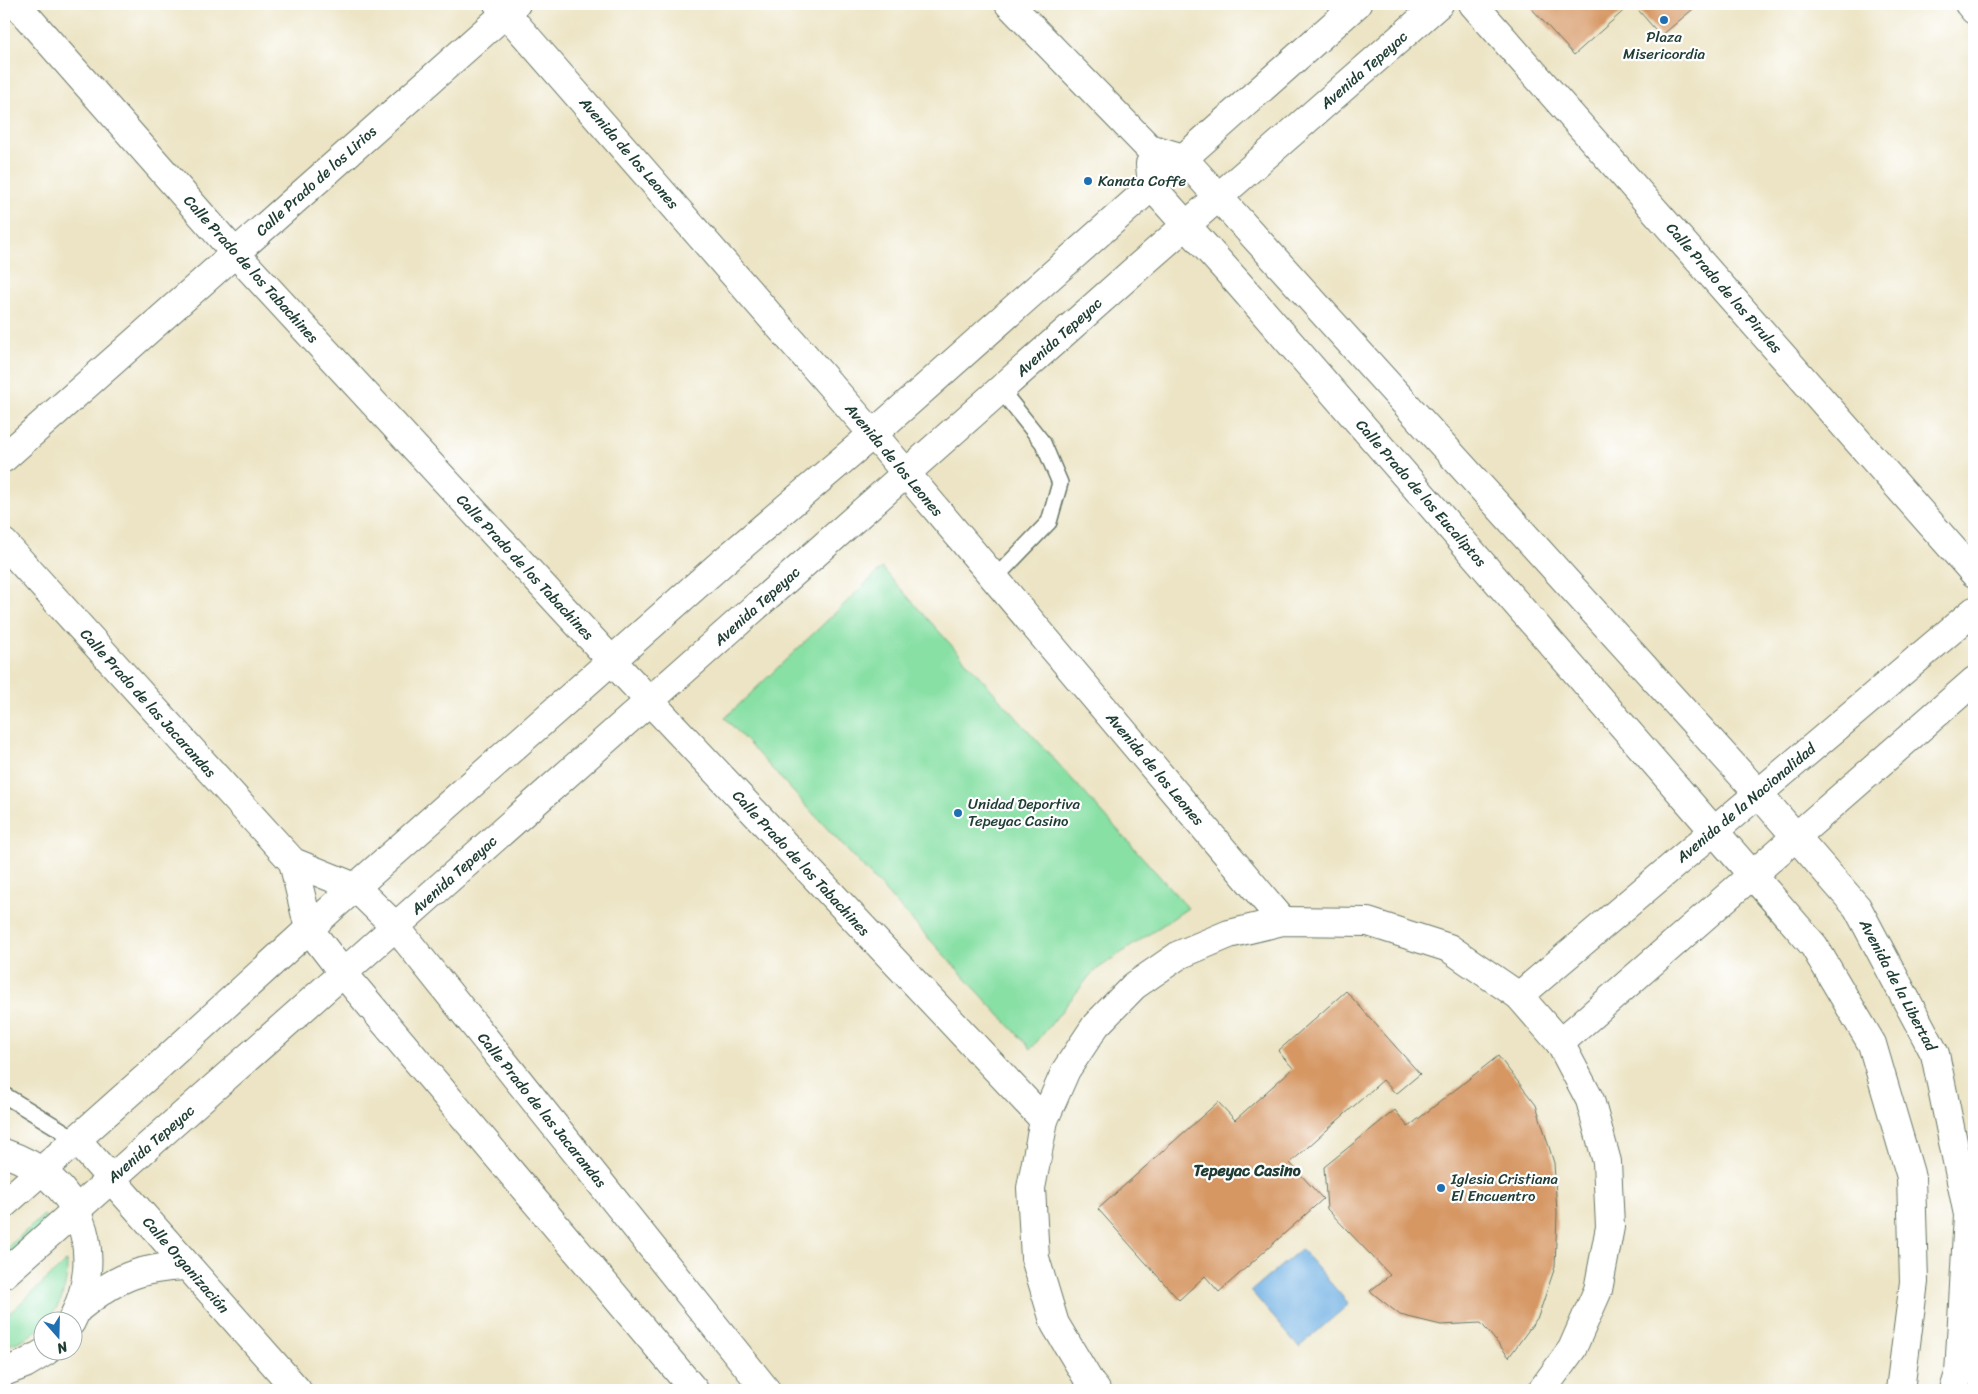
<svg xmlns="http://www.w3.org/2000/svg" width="1978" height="1394" viewBox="0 0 1978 1394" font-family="Sriracha,sans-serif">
  <rect width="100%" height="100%" fill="#fff"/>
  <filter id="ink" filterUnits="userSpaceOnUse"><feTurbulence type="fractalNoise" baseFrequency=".02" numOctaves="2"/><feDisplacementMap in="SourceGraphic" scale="10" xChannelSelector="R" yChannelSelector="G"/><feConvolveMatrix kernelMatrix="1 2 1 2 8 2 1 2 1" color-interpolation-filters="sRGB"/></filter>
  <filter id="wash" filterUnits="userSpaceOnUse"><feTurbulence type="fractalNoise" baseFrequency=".0096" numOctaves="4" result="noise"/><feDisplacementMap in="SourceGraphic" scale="20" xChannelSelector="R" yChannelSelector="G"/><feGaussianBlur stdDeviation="1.12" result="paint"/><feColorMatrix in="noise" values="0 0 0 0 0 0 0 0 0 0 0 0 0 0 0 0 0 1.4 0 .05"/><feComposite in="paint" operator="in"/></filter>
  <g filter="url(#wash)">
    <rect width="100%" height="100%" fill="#ece4c4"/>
    <g fill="#88e0a5" stroke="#548e6c">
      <path d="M882,568l306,340 -95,64 -62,77 -306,-331z"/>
      <path d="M44,1215l10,11 -50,44v-20z"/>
      <path d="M67,1261c0,26 -4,39 -19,60l-6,1v4c-11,10 -23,17 -38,20v-28z"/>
    </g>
    <path fill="#6fb0e3" stroke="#47768c" d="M1301,1249l48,55 -50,43 -48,-56z"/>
    <g id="blocks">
      <g fill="#d69763">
        <path d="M1538,4h91l1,1 -56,50 -42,-46z"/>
        <path d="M1633,4h66l-38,32z"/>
        <path d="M1346,991l74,83 -24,20 -13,-14 -93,83 33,36 -104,93 -14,-16 -26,24 -81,-91 120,-107 17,18 58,-52 -15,-17z"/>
        <path d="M1498,1056l38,49 18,58 3,50 -2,54 -17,50 -29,40 -28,-34 -40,2 -41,-10 -30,-24 20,-16 -63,-66 -3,-42 71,-57 13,17z"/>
      </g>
    </g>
  </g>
  <g filter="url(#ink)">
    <use href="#blocks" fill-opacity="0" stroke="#677766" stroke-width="1"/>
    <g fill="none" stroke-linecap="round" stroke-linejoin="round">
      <defs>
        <g id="service">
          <path d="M994,579l55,-57 11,-39 -17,-40 -43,-54"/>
          <path d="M4,1095l72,44"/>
        </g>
        <g id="minor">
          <path d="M16,4l219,249 377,408 432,459"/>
          <path d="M498,4l375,430 410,487"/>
          <path d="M1009,4l140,144 34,10 575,635 99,114 78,147 33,161 -9,159 -5,16"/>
          <path d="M1473,4l501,569"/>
          <path d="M1969,4l5,6"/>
          <path d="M1150,164l2,23 87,97 575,662 58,98 39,133 3,105 -14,108"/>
          <path d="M4,458l512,-454"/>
          <path d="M4,543l289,319 62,25 40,39 371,464"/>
          <path d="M293,862l16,67 34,44 351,417"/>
          <path d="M1519,996l455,-385"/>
          <path d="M1560,1043l414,-362"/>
          <path d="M76,1139l221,251"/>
          <path d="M4,1153c75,24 105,99 67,169"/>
          <path d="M79,1308c37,-30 59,-40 107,-42"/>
          <path d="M4,1372l21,-8 20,-12"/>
          <path d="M1096,1390l-5,-6 -36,-60 -20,-66 -4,-70 13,-68 22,-50 30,-45 38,-39 45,-31 50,-21 54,-13 85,1 81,26 70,48 41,47 30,57 17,62 3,65 -12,63 -26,59 -30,41"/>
        </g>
        <g id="tertiary">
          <path d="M4,1204l145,-129 184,-168 391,-346 149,-127 484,-430"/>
          <path d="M4,1274l1132,-1005 303,-265"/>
        </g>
      </defs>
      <use href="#service" stroke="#677766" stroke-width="18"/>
      <use href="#minor" stroke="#677766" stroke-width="30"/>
      <use href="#tertiary" stroke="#677766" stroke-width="30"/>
      <use href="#service" stroke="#fff" stroke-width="15"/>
      <use href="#minor" stroke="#fff" stroke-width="28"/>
      <use href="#tertiary" stroke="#fff" stroke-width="28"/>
    </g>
  </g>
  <g fill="#1f6fb2" stroke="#fff" stroke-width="2">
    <circle cx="1664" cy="20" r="5"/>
    <circle cx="1088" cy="181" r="5"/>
    <circle cx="958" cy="813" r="5"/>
    <circle cx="1441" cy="1188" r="5"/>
  </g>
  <g text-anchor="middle" stroke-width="4.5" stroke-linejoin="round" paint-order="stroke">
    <g font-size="15" fill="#1f3d34" stroke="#fff" text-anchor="start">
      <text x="1664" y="42" text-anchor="middle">Plaza<tspan x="1664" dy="17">Misericordia</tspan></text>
      <text x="1098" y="186">Kanata Coffe</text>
      <text x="968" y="809">Unidad Deportiva<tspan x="968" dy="17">Tepeyac Casino</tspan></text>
      <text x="1451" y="1184">Iglesia Cristiana<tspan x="1451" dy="17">El Encuentro</tspan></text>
    </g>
    <g font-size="15" fill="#1f3d34" stroke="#fff">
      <text transform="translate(1364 70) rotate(-41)" y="5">Avenida Tepeyac</text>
      <text transform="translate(629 153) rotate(49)" y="5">Avenida de los Leones</text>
      <text transform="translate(316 181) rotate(-42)" y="5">Calle Prado de los Lirios</text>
      <text transform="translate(251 269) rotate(48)" y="5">Calle Prado de los Tabachines</text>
      <text transform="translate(1724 288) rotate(49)" y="5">Calle Prado de los Pirules</text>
      <text transform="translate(1059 337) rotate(-42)" y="5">Avenida Tepeyac</text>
      <text transform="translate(894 460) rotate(50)" y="5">Avenida de los Leones</text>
      <text transform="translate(1421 493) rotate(49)" y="5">Calle Prado de los Eucaliptos</text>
      <text transform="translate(525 567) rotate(47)" y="5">Calle Prado de los Tabachines</text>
      <text transform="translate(757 606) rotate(-42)" y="5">Avenida Tepeyac</text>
      <text transform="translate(148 703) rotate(48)" y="5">Calle Prado de las Jacarandas</text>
      <text transform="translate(1155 769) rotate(50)" y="5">Avenida de los Leones</text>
      <text transform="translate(1746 803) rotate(-40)" y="5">Avenida de la Nacionalidad</text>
      <text transform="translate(801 863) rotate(47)" y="5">Calle Prado de los Tabachines</text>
      <text transform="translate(454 875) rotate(-42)" y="5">Avenida Tepeyac</text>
      <text transform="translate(1898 985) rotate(62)" y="5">Avenida de la Libertad</text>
      <text transform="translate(542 1110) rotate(51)" y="5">Calle Prado de las Jacarandas</text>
      <text transform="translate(151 1144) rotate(-41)" y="5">Avenida Tepeyac</text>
      <text transform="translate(186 1265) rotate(49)" y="5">Calle Organización</text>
    </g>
    <g font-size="16" font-weight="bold" fill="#1f3d34" stroke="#fff">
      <text x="1247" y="1176">Tepeyac Casino</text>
    </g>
  </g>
  <rect width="1978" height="1394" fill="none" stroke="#fff" stroke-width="20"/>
  <g transform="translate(58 1336) rotate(160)"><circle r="24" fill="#ffffff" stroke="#a5b1ae"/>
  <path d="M0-4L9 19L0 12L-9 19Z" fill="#1f6fb2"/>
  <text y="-8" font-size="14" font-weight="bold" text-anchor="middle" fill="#1f3d34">N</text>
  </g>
</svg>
